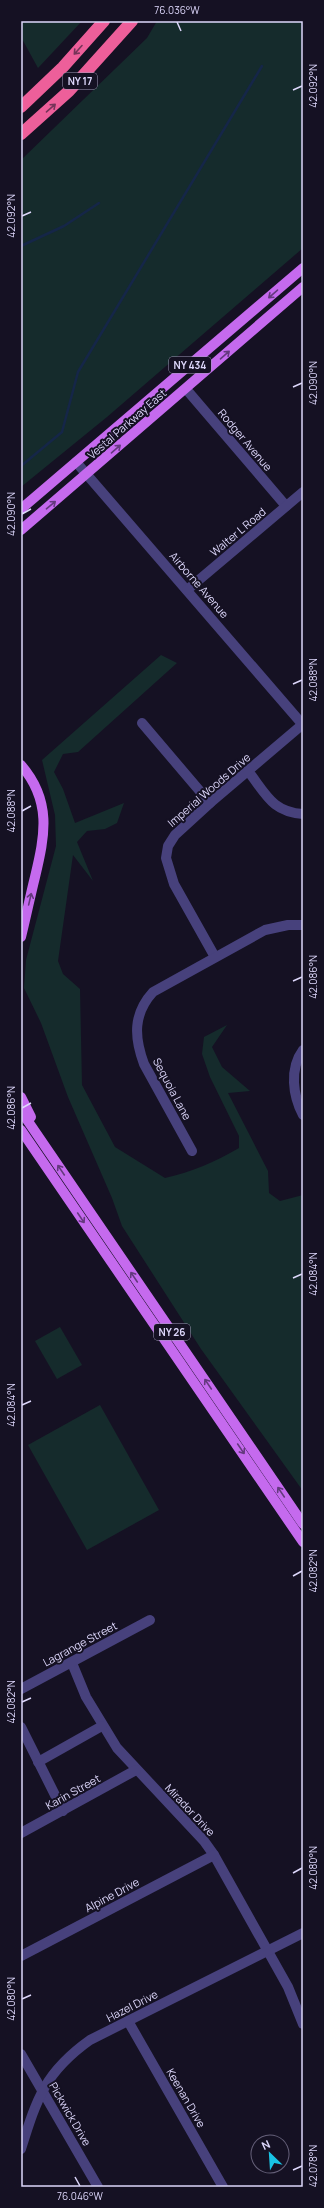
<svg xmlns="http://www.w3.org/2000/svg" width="324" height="2208" viewBox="0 0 324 2208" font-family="Manrope,sans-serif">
  <rect width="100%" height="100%" fill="#151123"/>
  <g fill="#152b2c">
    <path d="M21,21h61l-44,47 -17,-31z"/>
    <path d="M157,21h146v227l-196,169 -86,70v-327l126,-122z"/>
    <path d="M161,655l16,8 -99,89 -15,2 -9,18 9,17 12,34 49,-20 -7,20 -12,6 -18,2 -10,11 16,39 -20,-26 -15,106 5,13 17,15 2,96 33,62 50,31c27,-6 50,-16 74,-30v-12l-29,-59 -8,-23 2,-17 23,-12 -15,22 10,20 28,24 -22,2 40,78 1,22 11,8 23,-6v296l-102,-142 -79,-123 -10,-28 -44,-101 -27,-74 -17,-35 2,-28 30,-114 -1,-31 -13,-55z"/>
    <path d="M60,1327l22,38 -25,14 -22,-38z"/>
    <path d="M100,1405l59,105 -72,40 -59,-105z"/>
  </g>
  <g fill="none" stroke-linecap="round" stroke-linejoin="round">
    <g stroke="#152648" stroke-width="2.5">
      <path d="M21,246l43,-20 35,-23"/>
      <path d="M21,466l41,-34 16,-60 184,-306"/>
    </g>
    <g stroke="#47417c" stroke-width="10">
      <path d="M186,389l100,117"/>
      <path d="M76,462l227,263"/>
      <path d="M187,590l116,-98"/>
      <path d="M142,723l68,80"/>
      <path d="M248,771c18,23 24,41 55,43"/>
      <path d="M215,957l-41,-73 -8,-26 2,-12 7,-11 35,-32 93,-79"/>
      <path d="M303,1050c-14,19 -10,46 0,65"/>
      <path d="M192,1151l-48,-87c-10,-27 -11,-50 9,-72l112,-62 23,-5h15"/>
      <path d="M72,1663l14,34 31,51 87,93 10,14 74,132 15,37"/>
      <path d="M21,1689l129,-69"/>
      <path d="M21,1727l42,84"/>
      <path d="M38,1762l64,-36"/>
      <path d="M21,1833l115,-63"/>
      <path d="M21,1956l193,-101"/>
      <path d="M128,2021l95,166"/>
      <path d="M21,2054l77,133"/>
      <path d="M21,2149c16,-51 24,-77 69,-109l213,-107"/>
    </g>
    <g stroke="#c56aee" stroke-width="10">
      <path d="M21,509l282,-241"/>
      <path d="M21,530l282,-243"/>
      <path d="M21,765c31,36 24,70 14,112 -5,20 -9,40 -14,60"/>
      <path d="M21,1097l10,20"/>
      <path d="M21,1111l282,413"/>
      <path d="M21,1130l282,412"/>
    </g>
    <g stroke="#ed5f9a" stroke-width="12">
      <path d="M21,107l42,-40 41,-46"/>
      <path d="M21,134l48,-43 63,-70"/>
    </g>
  </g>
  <defs><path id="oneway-shaft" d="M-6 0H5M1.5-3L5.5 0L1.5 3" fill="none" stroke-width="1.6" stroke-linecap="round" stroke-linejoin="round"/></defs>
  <g stroke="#763459">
    <use href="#oneway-shaft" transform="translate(78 50) rotate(132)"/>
    <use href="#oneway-shaft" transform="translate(51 108) rotate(-41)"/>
  </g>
  <g stroke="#64397e">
    <use href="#oneway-shaft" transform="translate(273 294) rotate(139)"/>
    <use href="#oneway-shaft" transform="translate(225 355) rotate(-41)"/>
    <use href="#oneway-shaft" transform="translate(116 449) rotate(-41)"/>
    <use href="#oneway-shaft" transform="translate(51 505) rotate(-40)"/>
    <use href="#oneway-shaft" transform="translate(30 899) rotate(-77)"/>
    <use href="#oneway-shaft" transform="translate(61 1170) rotate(-124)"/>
    <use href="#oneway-shaft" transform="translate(81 1218) rotate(56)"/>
    <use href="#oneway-shaft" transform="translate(134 1277) rotate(-124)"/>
    <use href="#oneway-shaft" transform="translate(208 1384) rotate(-124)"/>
    <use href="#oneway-shaft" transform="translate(241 1449) rotate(56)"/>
    <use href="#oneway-shaft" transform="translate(281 1492) rotate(-124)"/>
  </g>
  <path fill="none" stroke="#ddd7fb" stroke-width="1.5" d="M177,22l4,9M293,90l9,-4M22,216l9,-4M293,387l9,-4M22,514l9,-5M293,684l9,-4M22,811l9,-5M293,981l9,-4M22,1108l9,-5M293,1278l9,-4M22,1405l9,-4M293,1576l9,-5M22,1702l9,-4M293,1873l9,-5M22,1999l9,-4M293,2170l9,-4M75,2177l5,9"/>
  <g text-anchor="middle" stroke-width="4" stroke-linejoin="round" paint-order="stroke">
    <g fill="#151123" stroke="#a19cba" stroke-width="1">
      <rect x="63" y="73" width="34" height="16" rx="3"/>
      <rect x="169" y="357" width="42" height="16" rx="3"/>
      <rect x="154" y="1324" width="36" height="16" rx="3"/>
    </g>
    <g font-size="10" font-weight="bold" fill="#ddd7fb">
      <text x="80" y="85">NY 17</text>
      <text x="190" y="369">NY 434</text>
      <text x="172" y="1336">NY 26</text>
    </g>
    <g font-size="11" fill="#ddd7fb" stroke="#151123">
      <text transform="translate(127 424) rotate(-41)" y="4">Vestal Parkway East</text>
      <text transform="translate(245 440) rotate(50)" y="4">Rodger Avenue</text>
      <text transform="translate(238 532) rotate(-40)" y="4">Walter L Road</text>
      <text transform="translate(199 585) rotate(49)" y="4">Airborne Avenue</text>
      <text transform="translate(209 790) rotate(-41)" y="4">Imperial Woods Drive</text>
      <text transform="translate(172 1089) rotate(62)" y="4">Sequoia Lane</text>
      <text transform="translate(80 1644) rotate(-28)" y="4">Lagrange Street</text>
      <text transform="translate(73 1792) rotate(-29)" y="4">Karin Street</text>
      <text transform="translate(190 1810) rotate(47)" y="4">Mirador Drive</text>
      <text transform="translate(112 1895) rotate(-28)" y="4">Alpine Drive</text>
      <text transform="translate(132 2006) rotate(-27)" y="4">Hazel Drive</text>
      <text transform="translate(186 2098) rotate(60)" y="4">Keenan Drive</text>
      <text transform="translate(70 2114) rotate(60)" y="4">Pickwick Drive</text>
    </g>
  </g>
  <rect width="324" height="2208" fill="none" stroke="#151123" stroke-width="44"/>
  <g transform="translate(270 2154) rotate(335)"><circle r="19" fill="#151123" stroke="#656079"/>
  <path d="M0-3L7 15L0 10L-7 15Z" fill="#19c3e4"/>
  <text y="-6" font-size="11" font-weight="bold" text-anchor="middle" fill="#ddd7fb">N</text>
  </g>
  <rect x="22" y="22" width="280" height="2164" fill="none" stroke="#ddd7fb" stroke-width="1.5"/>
  <g font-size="10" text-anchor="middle" fill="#ddd7fb">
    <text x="177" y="14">76.036°W</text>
    <text transform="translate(313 86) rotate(-90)" y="4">42.092°N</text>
    <text transform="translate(11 216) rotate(-90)" y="4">42.092°N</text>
    <text transform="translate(313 383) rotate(-90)" y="4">42.090°N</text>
    <text transform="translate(11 514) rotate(-90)" y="4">42.090°N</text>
    <text transform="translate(313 680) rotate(-90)" y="4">42.088°N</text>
    <text transform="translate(11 811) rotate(-90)" y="4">42.088°N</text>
    <text transform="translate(313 977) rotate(-90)" y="4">42.086°N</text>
    <text transform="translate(11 1108) rotate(-90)" y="4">42.086°N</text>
    <text transform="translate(313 1274) rotate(-90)" y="4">42.084°N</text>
    <text transform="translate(11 1405) rotate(-90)" y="4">42.084°N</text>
    <text transform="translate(313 1571) rotate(-90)" y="4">42.082°N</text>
    <text transform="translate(11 1702) rotate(-90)" y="4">42.082°N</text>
    <text transform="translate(313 1868) rotate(-90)" y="4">42.080°N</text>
    <text transform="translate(11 1999) rotate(-90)" y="4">42.080°N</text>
    <text transform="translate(313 2166) rotate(-90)" y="4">42.078°N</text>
    <text x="80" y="2200">76.046°W</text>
  </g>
</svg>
